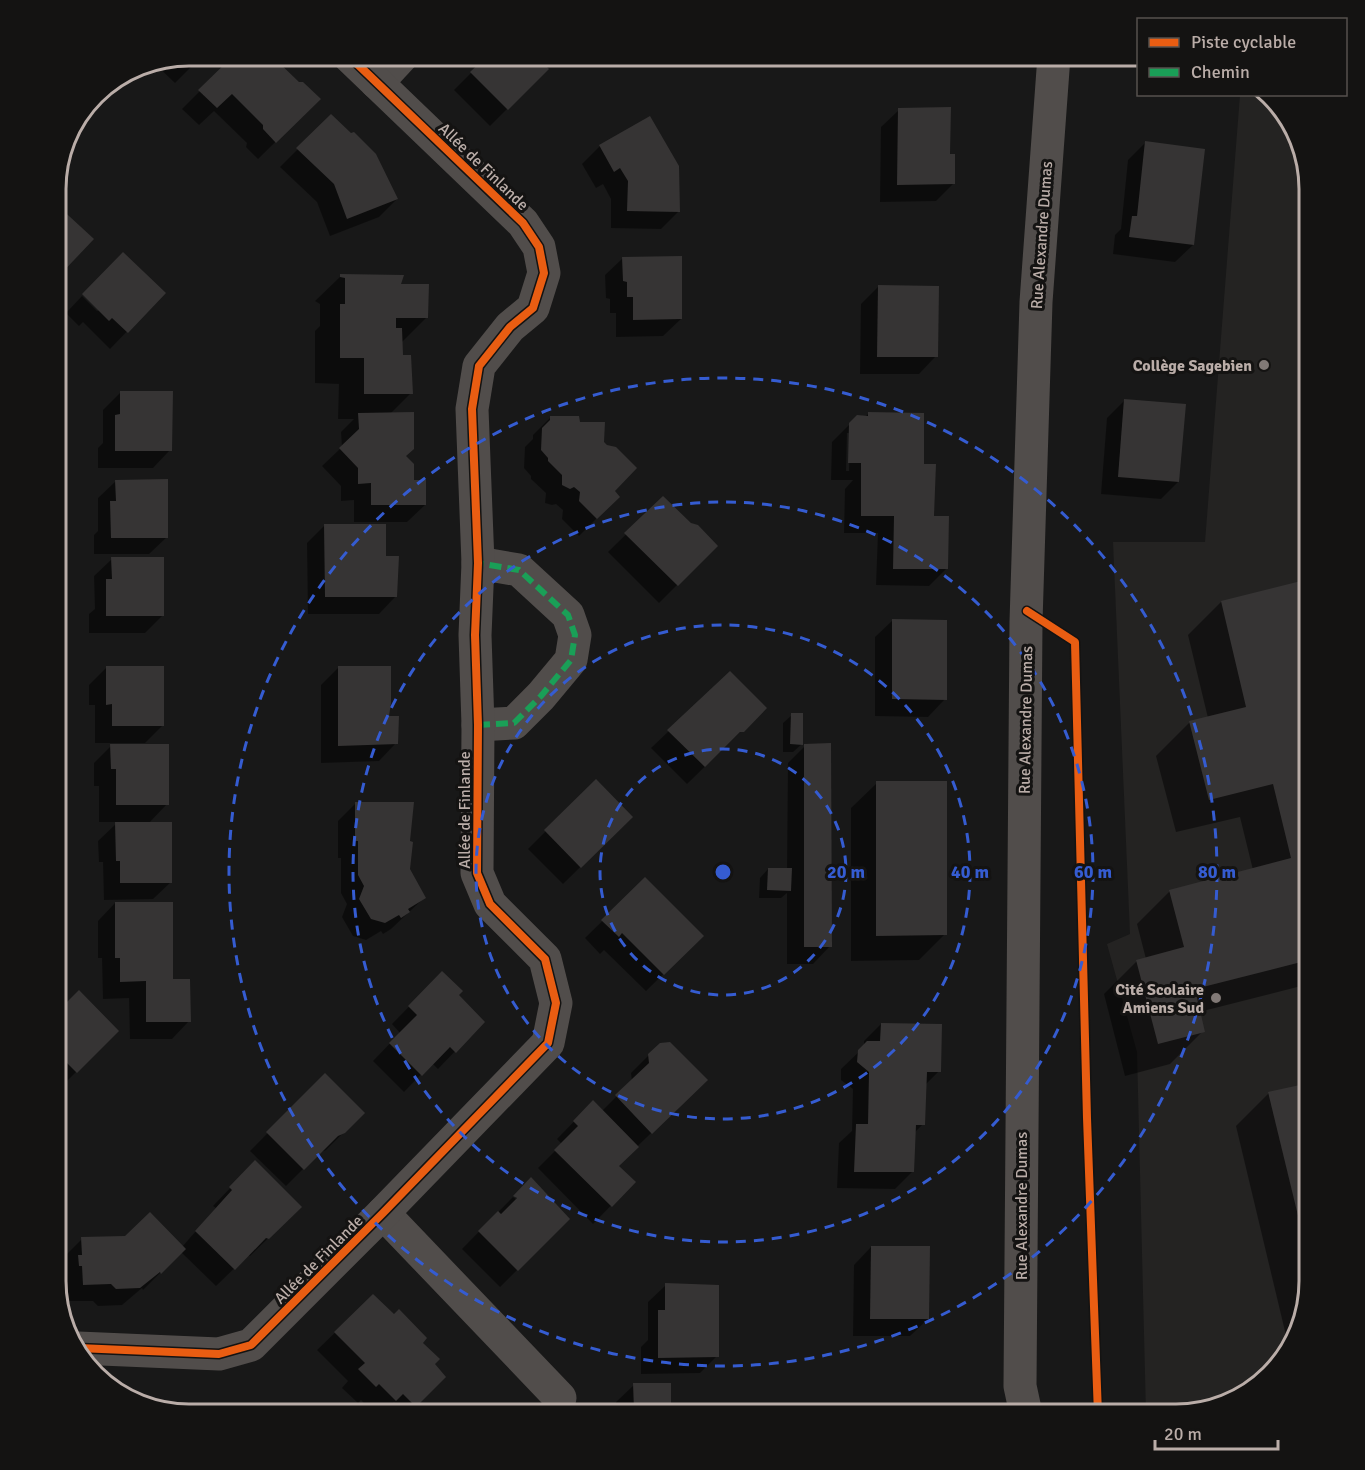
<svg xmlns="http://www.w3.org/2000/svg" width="1365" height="1470" viewBox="0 0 1365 1470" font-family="Signika,sans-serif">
  <rect width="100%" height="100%" fill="#181818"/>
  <path fill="#242322" d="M1240,95h26l16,13 27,81v1092l-13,59 -39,47 -81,27h-30l-9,-362 -30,-108 23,-10 -17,-392h92z"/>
  <g fill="#0007" fill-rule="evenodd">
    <path d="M189,56h13l-27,27 -21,-20z"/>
    <path d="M235,56h35l28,27 21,16 -61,60 -12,-12 1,-4 -33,-32 -15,14 -17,-16z"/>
    <path d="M479,56h73l-9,9 4,4 -57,57 -36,-36 25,-25 -5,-4z"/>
    <path d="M885,56h66l-7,7 -59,-1z"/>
    <path d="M899,110l50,46 4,28 -17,17 -56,1 1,-75z"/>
    <path d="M331,116l66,83 -18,18 -49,19 -13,-34 -37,-35z"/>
    <path d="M649,118l29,94 -17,17 -50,-1v-29l-8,-15 -7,4 -14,-24 18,-18z"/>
    <path d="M1145,143l48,102 -18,17 -62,-8 2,-19 6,-6 7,-69z"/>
    <path d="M623,258l58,61 -18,17 -47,1v-24h-6v-14l-4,-1 -1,-23z"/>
    <path d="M341,276l59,9 27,32 -26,26v13l10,37 -21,21 23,68 12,23 -18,17h-53v-22l-13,1v-15l-19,-20 20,-19 -1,-15 13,-13h-16l1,-35 -24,-1v-52l5,-5v-22l-5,-3z"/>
    <path d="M878,287l58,69 -17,18h-59l1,-70z"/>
    <path d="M164,293l-54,56 -27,-27 -4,4 -13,-13 16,-17 15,15z"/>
    <path d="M121,392l49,58 -17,18h-55v-20l5,-5v-33z"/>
    <path d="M1124,401l54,81 -17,17 -60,-5 6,-76z"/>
    <path d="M869,413l53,52 11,52 13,52 -17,17 -53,-1 2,-52h-34l1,-44 8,-9h-22l1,-38 25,-25h8zM847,433h3l-1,38h-3z"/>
    <path d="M550,418l28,6 24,19 11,48 5,6 -39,39 -17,-17 1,-9 -7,-6 -4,1 -7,-2 1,-10 -15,-14v-3l-7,-8 1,-21 8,-8v-4z"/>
    <path d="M116,481l51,56 -18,17h-55v-19l4,-4v-33z"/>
    <path d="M663,498l53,48 -57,57 -51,-51z"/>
    <path d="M325,525l59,35 12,36 -17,18h-71l-1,-71z"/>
    <path d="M112,559l50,57 -17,17h-56v-19l6,-5 -1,-33z"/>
    <path d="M1309,581v403l-110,28 4,19 -33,33 -45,12 -21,-82 33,-33 9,-2 -9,-35 33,-33 83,-21 -13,-53 -64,15 -20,-76 33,-33 19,-5 -20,-83 33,-33z"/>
    <path d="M893,620l52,79 -17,18 -53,-1v-79z"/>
    <path d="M107,667l56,58 -18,18h-50v-38h-6v-20z"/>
    <path d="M339,667l48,51 9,25 -17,18 -58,2v-78z"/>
    <path d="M730,673l35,35 -78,76 -36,-36z"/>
    <path d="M792,715l10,29 -9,8h-10v-29z"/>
    <path d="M111,746l56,58 -19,20 23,58 -18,17 -49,1 -1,-38h-4l-1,-21 20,-19h-19v-36h-5v-23z"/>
    <path d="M805,746l25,200 -17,18h-26v-71l-6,5h-22l1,-20 8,-9 19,1 1,-107z"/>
    <path d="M596,781l35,36 -68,67 -35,-35z"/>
    <path d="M877,783l68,151 -26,26 -68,1v-153z"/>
    <path d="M356,803l53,67 16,27 -34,32 -8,5 -2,-3 -15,9 -13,-4 -11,-19 5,-13 -6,-11v-35h-3v-37z"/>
    <path d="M645,879l57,57 -56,55 -42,-41 -4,4 -15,-16z"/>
    <path d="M115,903l56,78 18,40 -17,18h-42l-1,-41 -26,1 -1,-41h-4v-37z"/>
    <path d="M442,973l15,22 26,27 -45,47 -6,-6 -28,29 -31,-31 27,-28 -8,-9z"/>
    <path d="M79,993l38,38 -59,59 -2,-3v-72z"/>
    <path d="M881,1024l58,47 -14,14 -2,39 -9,9 -1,38 -18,18 -58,-1 2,-45 13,-12 1,-42 -12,-9v-11l23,-22v-6z"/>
    <path d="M649,1055l57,25 -89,86 17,16 -41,42 -55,-56 24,-24 -5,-5 36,-37 9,9 30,-30 -1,-8z"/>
    <path d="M325,1075l38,38 -37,37 -7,3 -33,33 -36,-35z"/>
    <path d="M1309,1084v197l-13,59 -7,8 -53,-222 33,-33z"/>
    <path d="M255,1162l45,45 -50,49 -2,-1 -32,31 -35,-34 -38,38 -1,-2 -20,17 -24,1 -5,-5h-27l-1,-18h-3v-9l3,-3v-15l17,-17 100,8 34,-39 -3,-2z"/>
    <path d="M515,1195l53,24 -68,68 -38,-38 51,-52 4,3z"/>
    <path d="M871,1247l57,72 -18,17h-57l1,-71z"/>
    <path d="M666,1285l51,71 -17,17 -59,1v-27l7,-7v-38z"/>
    <path d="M373,1296l47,47 10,28 14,6 -37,37 -13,-12 -14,12h-5l-14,-14 -3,3 -16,-15 6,-7 -31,-31z"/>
    <path d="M634,1385l35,27h9v2h-62v-12z"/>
    <path d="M463,1408l6,6h-12z"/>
    <path d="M195,1409v5l-25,-4h1z"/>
  </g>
  <g fill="#363434">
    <path d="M189,56h15l-11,11 -10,-10z"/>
    <path d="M233,56h39l27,26h4l18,17 -45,44 -13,-14v-4l-31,-31 -15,14 -19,-18z"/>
    <path d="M487,56h49l13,13 -41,41 -38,-38z"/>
    <path d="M951,107l-1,47h5v30l-58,1 1,-77z"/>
    <path d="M331,114l20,19 3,-1 22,22 22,45 -51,20 -13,-35 -38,-36z"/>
    <path d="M650,116l29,50 1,46 -53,-1 1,-30 -8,-13 -6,4 -15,-27z"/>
    <path d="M1145,141l60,8 -11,96 -65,-8 3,-21h5z"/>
    <path d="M56,204l38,35 -38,40z"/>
    <path d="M123,252l43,41 -38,40 -16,-15 -3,3 -27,-27z"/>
    <path d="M682,256v63l-49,1v-23h-6v-15l-4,-1 -1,-24z"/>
    <path d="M340,274l64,1 -3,9h28l-1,34h-32v10h6l1,27h8l2,39h-49v-36h-24v-54h5v-26l-5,-1z"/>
    <path d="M878,285l61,1 -1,71h-61z"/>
    <path d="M120,391h53l-1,60h-57v-36l5,-1z"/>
    <path d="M1124,399l62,5 -7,78 -61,-5z"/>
    <path d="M414,412v37l-8,7 8,8v16h12v25h-55v-22l-13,1v-16l-19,-20 20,-19 -1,-16z"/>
    <path d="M868,412l56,1v51h12l-2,52h15l-1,53h-55l1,-53h-33v-53h-13l1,-40 8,-8 11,1z"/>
    <path d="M550,416h29l1,6h25l-1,20 3,3 9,2 21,21 -22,23 5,6 -23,22 -18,-18 1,-9 -6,-5 -4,2 -8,-4v-10l-14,-14v-3l-7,-8 1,-22 8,-8z"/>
    <path d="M168,479v59h-57l-1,-37h6l-1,-21z"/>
    <path d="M663,496l28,27 7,2 20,21 -40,40 -54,-53z"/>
    <path d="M324,524h62v32h13l-2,41h-72z"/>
    <path d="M111,557h53v59h-58v-37h6z"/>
    <path d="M1309,579v381l-114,29 10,43 -47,12 -22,-84 48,-13 -15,-57 122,-32 -18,-74 -64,16 -20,-79 57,-14 -25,-106z"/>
    <path d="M892,619l55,1v80l-55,-1z"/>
    <path d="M106,666h58v60h-52v-22l-6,1z"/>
    <path d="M338,666h53v37l-2,13h10l-1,28 -60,2z"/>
    <path d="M730,671l37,37 -23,24h-4l-35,35 -38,-37z"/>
    <path d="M791,713h12v32l-13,-1z"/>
    <path d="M831,743l1,204h-28v-203z"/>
    <path d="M110,744h59v61h-53v-36h-5z"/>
    <path d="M596,779l37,38 -52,51 -37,-38z"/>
    <path d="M876,781h71v154l-71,1z"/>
    <path d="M355,802h59l-4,39 3,1 -3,27 16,29 -18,11 2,3 -9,6 -2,-3 -14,8 -14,-4 -12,-20 5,-13 -6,-11v-34h-3z"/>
    <path d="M115,822h57v61h-52v-22h-4z"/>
    <path d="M768,868h24l-1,23 -24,-1z"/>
    <path d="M645,877l59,59 -40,39 -42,-42 -3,4 -18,-17z"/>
    <path d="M115,902h58v77h17l1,43h-45v-41l-26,1v-24h-5z"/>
    <path d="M442,971l21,20 -4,4 26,27 -29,31 -6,-6 -28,29 -33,-33 28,-28 -9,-9z"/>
    <path d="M79,990l40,41 -42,42 -21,-21v-30l2,-2 -2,-7z"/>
    <path d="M881,1023l61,1 -1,48h-14l-2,53h-9l-2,47h-60l2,-48h12l1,-52 -12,-10 1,-12 9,-9h13z"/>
    <path d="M670,1042l38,38 -56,54 -37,-39 34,-32 -1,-9 12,-11z"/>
    <path d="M325,1073l40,40 -20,20 -7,3 -34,34 -38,-38z"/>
    <path d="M1309,1083v178l-41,-169z"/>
    <path d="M593,1100l46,47 -20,19 17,16 -24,25 -58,-57 24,-24 -5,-5z"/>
    <path d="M255,1160l47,47 -33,32 -3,-1 -31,32 -40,-39 37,-41 -3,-3z"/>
    <path d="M531,1177l39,42 -52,52 -40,-40 20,-20 3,3 16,-16 -4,-2z"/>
    <path d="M150,1212l36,37 -25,25 -1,-2 -20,16 -24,1 -5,-5 -28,1 -1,-19h-3l-1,-11h4l-1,-18 44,-1z"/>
    <path d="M871,1246h59l-1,73h-59z"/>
    <path d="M665,1283l54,2v72l-61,1v-48h7z"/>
    <path d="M373,1294l21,20 5,-5 28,29 -4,5 17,16 -5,5 11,13 -30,30 -13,-13 -7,7 -17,-17 -3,3 -18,-18 7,-6 -31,-31z"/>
    <path d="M633,1383h38v28l8,-1v4h-53l-1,-4h9z"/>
    <path d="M170,1408h26v6l-26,-4z"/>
  </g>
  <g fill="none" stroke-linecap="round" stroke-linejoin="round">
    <g stroke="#514d4b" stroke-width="33">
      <path d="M377,83l25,-27"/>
      <path d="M478,725l36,-2 27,-27 30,-36 4,-25 -7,-20 -49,-45 -41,-7"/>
      <path d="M383,1213l177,185"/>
      <path d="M78,1348l141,6 32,-9 132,-132 165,-170 8,-40 -11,-44 -55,-55 -13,-31 1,-148 -3,-90 3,-72 -6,-154 7,-43 31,-39 23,-19 11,-35 -5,-26 -16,-24 -174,-167"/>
      <path d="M1026,1414l-6,-28 6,-764 10,-320 18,-246"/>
    </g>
    <path stroke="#1a9f57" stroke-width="6" stroke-dasharray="12 6" stroke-linecap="butt" d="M478,725l36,-2 27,-27 30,-36 4,-25 -7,-20 -49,-45 -41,-7"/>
    <defs>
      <g id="cycleway">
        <path d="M1027,611l48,31 12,476 11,296"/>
        <path d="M78,1348l141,6 32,-9 132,-132 165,-170 8,-40 -11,-44 -55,-55 -13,-31 1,-148 -3,-90 3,-72 -6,-154 7,-43 31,-39 23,-19 11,-35 -5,-26 -16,-24 -174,-167"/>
      </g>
    </defs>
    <use href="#cycleway" stroke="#141312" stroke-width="11"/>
    <use href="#cycleway" stroke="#e95d12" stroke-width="8"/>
  </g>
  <g fill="none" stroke="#355cd1" stroke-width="3" stroke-dasharray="10 8">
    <circle cx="723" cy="872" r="123"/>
    <circle cx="723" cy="872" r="247"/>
    <circle cx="723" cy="872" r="370"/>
    <circle cx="723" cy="872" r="494"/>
  </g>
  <g fill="#817976" stroke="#141312" stroke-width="2">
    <circle cx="1264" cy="365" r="6"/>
    <circle cx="1216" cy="998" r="6"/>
  </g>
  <g text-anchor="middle" stroke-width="6" stroke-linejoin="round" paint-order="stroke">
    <g font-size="16" fill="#baada8" stroke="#141312">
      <text transform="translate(484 166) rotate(44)" y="6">Allée de Finlande</text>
      <text transform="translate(1041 235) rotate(-86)" y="6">Rue Alexandre Dumas</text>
      <text transform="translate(1025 720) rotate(-89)" y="6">Rue Alexandre Dumas</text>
      <text transform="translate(464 810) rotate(-90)" y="6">Allée de Finlande</text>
      <text transform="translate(1021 1206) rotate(-90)" y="6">Rue Alexandre Dumas</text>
      <text transform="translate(318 1259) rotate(-45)" y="6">Allée de Finlande</text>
    </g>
    <g font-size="16" font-weight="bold" fill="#baada8" stroke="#141312" text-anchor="end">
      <text x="1252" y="371">Collège Sagebien</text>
      <text x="1204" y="995">Cité Scolaire<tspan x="1204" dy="18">Amiens Sud</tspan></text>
    </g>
  </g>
  <path d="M0 0H1365V1470H0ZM189 66H1176A123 123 0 0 1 1299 189V1281A123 123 0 0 1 1176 1404H189A123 123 0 0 1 66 1281V189A123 123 0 0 1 189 66Z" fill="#141312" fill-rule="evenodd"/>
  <path fill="none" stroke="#baada8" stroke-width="3" d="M189 66H1176A123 123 0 0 1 1299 189V1281A123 123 0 0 1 1176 1404H189A123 123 0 0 1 66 1281V189A123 123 0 0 1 189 66Z"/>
  <circle cx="723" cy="872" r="9" fill="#355cd1" stroke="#141312" stroke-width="3"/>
  <g font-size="18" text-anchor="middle" font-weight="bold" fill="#355cd1" stroke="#141312" stroke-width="6" stroke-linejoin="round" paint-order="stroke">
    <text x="846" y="878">20 m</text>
    <text x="970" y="878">40 m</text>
    <text x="1093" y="878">60 m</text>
    <text x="1217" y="878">80 m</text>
  </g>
  <rect x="1137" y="18" width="210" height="78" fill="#141312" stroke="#56514e" stroke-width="1.5"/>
  <rect x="1149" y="38" width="30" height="9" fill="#e95d12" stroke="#56514e" stroke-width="1.5"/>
  <text x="1191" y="48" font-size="18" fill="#baada8">Piste cyclable</text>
  <rect x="1149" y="68" width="30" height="9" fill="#1a9f57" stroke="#56514e" stroke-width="1.5"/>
  <text x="1191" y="78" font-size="18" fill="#baada8">Chemin</text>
  <path d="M1155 1440v9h123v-9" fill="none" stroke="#baada8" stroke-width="3"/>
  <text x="1164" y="1440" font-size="18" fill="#baada8" stroke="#141312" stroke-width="4.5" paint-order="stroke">20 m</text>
</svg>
